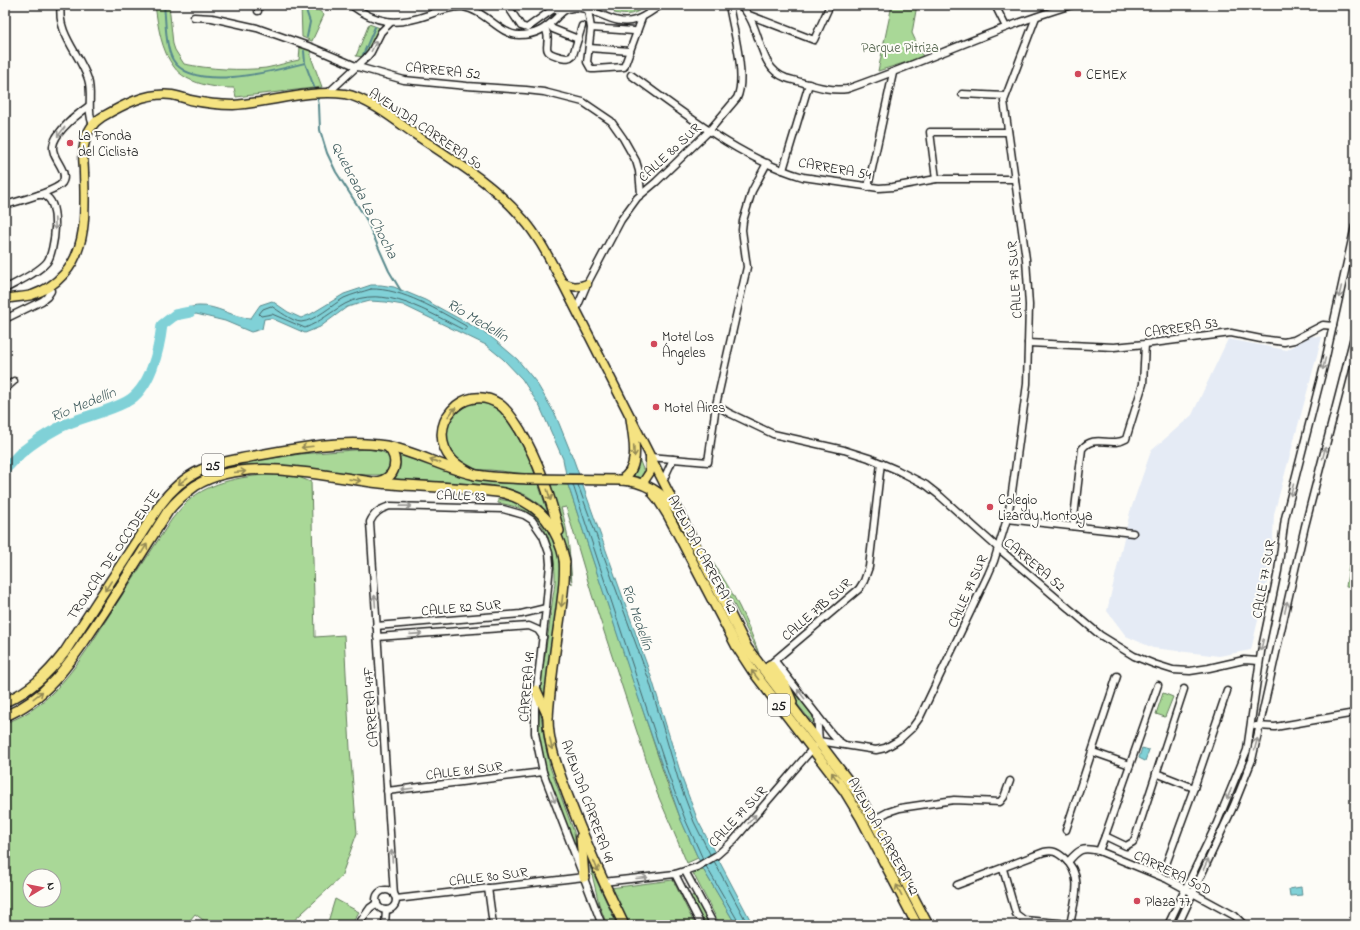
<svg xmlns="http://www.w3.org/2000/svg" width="1360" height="930" viewBox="0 0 1360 930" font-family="'Indie Flower',sans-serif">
  <rect width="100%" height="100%" fill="#fdfcf7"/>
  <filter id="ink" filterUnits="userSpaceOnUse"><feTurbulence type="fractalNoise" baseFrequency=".025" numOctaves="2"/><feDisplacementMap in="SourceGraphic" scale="8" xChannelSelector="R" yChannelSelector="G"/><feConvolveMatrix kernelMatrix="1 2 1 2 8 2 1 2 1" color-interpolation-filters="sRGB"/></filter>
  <g filter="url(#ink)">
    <path fill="#e5ebf5" d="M1310,336l12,1 -48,177 -2,47 -21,89 -32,6 -66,-8 -27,-12 -19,-25 23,-99 21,-61 41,-36 36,-76 59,11z"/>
    <g fill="#a9d897" stroke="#627a5a" fill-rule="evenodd">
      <path d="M155,5h14l4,39 2,6 9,14c25,5 57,7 82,4 11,-2 22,-6 33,-8l1,-13 11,3v7l11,30 -86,10 -2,-9c-19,0 -48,-4 -60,-21 -13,-17 -16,-41 -19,-62z"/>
      <path d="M301,5h17l-2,3 8,7 -12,26 -10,-4z"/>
      <path d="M617,5h29c-9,10 -19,11 -32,8z"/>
      <path d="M892,5h25l-5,28 11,24 -45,14z"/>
      <path d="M369,24l11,4 -16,29 -8,-1z"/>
      <path d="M474,403h10l14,5 12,16 19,33 22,64 -10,-16 -15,-10 -16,-6 -20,-4 -98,-6c9,-10 7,-14 4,-27l81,27 23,4 27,1v-10c-12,-1 -24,-3 -37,-4 -4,0 -10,0 -15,-1 -37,-10 -40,-56 -1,-66z"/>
      <path d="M367,449c16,2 29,4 20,24l-5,2h-15l-57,-5 -27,-5 -53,2 -1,-3 72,-10z"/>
      <path d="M637,454l8,20 -2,5 -9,-3 3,-13z"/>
      <path d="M277,474l19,2 15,6 4,155 29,-2 6,114 7,84 -16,44 -52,48h-79l-15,-11 -9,11h-181v-202c51,-16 83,-75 110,-117 19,-29 38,-58 57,-87 5,-6 10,-12 15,-17 24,-22 59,-26 90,-28zM30,876h24v24h-24z"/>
      <path d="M548,484l20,1 100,301 13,34 17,38 -11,5 -30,-70 -65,-198 -26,-88 -5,1c8,25 9,50 11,76l-8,-40z"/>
      <path d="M498,499c9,2 18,2 26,7 25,12 37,43 36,69 0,15 -3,29 -5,43 -3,26 -6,53 -9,79l-7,-8c5,-29 10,-57 13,-85 1,-10 4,-21 3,-30 -1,-20 -6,-46 -22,-59 -10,-7 -23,-10 -35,-12z"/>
      <path d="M713,563c20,28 35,59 46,91z"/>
      <path d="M1349,565l6,1v22l-9,-1z"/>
      <path d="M793,691l19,24 3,11 -17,-21z"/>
      <path d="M1163,693l10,4 -8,20 -9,-3z"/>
      <path d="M540,707l4,31 6,29 24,65 3,20c-15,-38 -34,-76 -38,-117 -1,-9 0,-19 1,-28z"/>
      <path d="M590,866l27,59h-10l-8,-21z"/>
      <path d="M703,869l33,56h-16l-27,-52z"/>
      <path d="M673,880l22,45h-65l-20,-37z"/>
      <path d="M694,895l16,30h-6l-15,-28z"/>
      <path d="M335,899l24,13 -8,13h-24z"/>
    </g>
    <g fill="#80d1d7" stroke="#58898c">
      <path d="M371,285h10l13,2 31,13 64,35 28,24 19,23 20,34 17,42 79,221 31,102 15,40 55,104h-17l-33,-56 -22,-49 -47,-135 -66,-200 -5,-26 -23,-52 -18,-28 -19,-20 -17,-14 -83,-40 -17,-3 -16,-1 -23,6 -27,20 -15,6 -34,-15 -7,1 -2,10 -11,3 -26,-11 -29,-7 -20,6 -1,-8c7,-2 17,-6 24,-6 18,-1 34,12 52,12l9,-13 12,-4 16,11 13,6 10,-4 33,-20z"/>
      <path d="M1142,748l7,2 -4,11 -6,-3z"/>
      <path d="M1301,887l1,8 -12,1 -1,-7z"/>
    </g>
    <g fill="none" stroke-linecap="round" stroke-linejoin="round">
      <g stroke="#446467" stroke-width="1">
        <path d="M371,289c31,-1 68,22 95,37l1,3 -3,1c-35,-17 -80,-47 -119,-26 -14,8 -25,18 -40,24l-33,-14 -11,2 -2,-2 4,-5 8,-3c7,4 22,16 30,16 14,-1 31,-17 43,-24 9,-4 18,-6 27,-9z"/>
        <path d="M573,485l99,300 13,34 18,40"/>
        <path d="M578,485l71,195 30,102 15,40 16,32"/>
        <path d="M714,861l34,64"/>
        <path d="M706,866l32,55 1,4"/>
      </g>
      <g stroke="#58898c" stroke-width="2">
        <path d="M164,5c2,16 1,41 9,55 20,33 101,11 132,3"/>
        <path d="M306,5v5l4,12 -3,15"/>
        <path d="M304,51l1,12 11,29"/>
        <path d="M362,57l13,-30"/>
        <path d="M317,96l2,9 1,25 7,23 9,19 29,45 24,54 12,20"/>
      </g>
      <path stroke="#80d1d7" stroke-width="11" d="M5,469c6,-5 11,-12 17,-17 12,-10 25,-18 38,-25 21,-10 45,-14 66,-25 24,-12 33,-52 36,-77l13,-10 15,-3"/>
      <defs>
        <g id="minor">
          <path d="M61,5c-5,28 19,49 27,74 5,15 -2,31 5,46"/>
          <path d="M351,5c26,19 46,21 77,10 10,-4 23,-9 35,-8 22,3 37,28 56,28 17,0 26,-6 37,-17 4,-4 7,-8 12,-9 23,-7 44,19 67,11 10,-3 18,-10 26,-15"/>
          <path d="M507,5l14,21 6,2 25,-18 4,-1 8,1"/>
          <path d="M740,5c23,21 16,62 46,73 6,2 12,3 18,5 14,4 28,8 43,6 75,-26 148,-61 225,-84"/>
          <path d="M995,5l11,22"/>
          <path d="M588,10l3,18 -4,34 4,7h4l29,-2 18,-49"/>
          <path d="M258,11v-6"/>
          <path d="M749,15l65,25 16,-35"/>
          <path d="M194,17l18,1 45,10 54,19 47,20 46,13 63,6 59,4 18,2 39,10 28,19 12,17 13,23 3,10 2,23"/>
          <path d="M549,25l4,4 25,10"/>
          <path d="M545,28c9,17 -9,23 16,29 5,1 8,2 12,-2l9,-29"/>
          <path d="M591,28l43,3 3,1"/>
          <path d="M589,48l41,3"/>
          <path d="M631,75c53,38 109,84 172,102l76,11 14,-1 43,-8h79"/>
          <path d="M328,93l38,-35 5,-6 10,-20 9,-9"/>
          <path d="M962,94l43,2"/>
          <path d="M783,170l26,-86"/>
          <path d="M936,179l-6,-47h78"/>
          <path d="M868,187l25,-114"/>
          <path d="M5,205c11,-3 51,-14 57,-22 8,-12 -11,-24 -9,-37 2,-15 25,-32 36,-40"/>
          <path d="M5,289c12,-7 33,-16 42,-27 8,-11 14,-59 -2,-66 -1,-1 -4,-1 -6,-1"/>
          <path d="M576,310l11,-26 34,-64 16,-22 19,-16 53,-51 28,-33c10,-21 -4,-69 -8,-93"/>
          <path d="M5,319l37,-18 5,-4 4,-6 -1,-5"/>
          <path d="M1028,343l86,4 31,-3 86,-11 30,6 23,3 10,-2 29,-15 10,1"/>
          <path d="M5,389l9,-8"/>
          <path d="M716,405l13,8 44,21 71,16 25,8 28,12 29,15 14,11 58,52 102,87 34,21 20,8 19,6 17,1 19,-3 35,-8 15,1"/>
          <path d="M650,457l58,5 8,-57 31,-138 -5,-37 1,-9 9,-30 15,-28"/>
          <path d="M663,481l10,-22"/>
          <path d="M1007,519l126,14"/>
          <path d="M1073,526l9,-77c12,-16 29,-1 44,-10l17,-55 2,-40"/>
          <path d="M376,626l145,-12 25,-6"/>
          <path d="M377,637l152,-11 9,4 5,7"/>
          <path d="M775,661l56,72 6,7 6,4"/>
          <path d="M768,666l91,-77 5,-8 5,-14 12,-104"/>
          <path d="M1158,685l-53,151 21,10 7,-4 2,-4 49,-149"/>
          <path d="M817,715l2,26"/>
          <path d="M1256,726l19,1 80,-14"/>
          <path d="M819,741l57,9 9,-2 14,-8 13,-12 8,-11 68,-142 6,-14 13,-42 4,-20 16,-115 2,-79 -3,-46 -22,-158 32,-84"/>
          <path d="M1093,752l37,13"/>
          <path d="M1156,773l38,15"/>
          <path d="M387,791l156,-19"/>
          <path d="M873,820l15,-8 12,-4 54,-8 46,2 4,-5 6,-16"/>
          <path d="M1066,830l51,-154"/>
          <path d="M1099,851l6,-15"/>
          <path d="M1068,862c11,-13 14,-15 31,-11l68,28 68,37 9,9"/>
          <path d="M1165,867l29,-79 33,-97"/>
          <path d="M1003,869l13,45 8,6 46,4"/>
          <path d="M685,871l29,54"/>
          <path d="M675,874l26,51"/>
          <path d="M603,882l72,-8 22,-7 20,-12 17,-15 80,-93"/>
          <path d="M957,885l87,-33c9,-2 13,0 20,6 21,18 10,43 6,67"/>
          <path d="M488,888l5,37"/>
          <circle cx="386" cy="900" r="10"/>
          <path d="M394,895l-24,-373c4,-9 10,-13 20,-16l113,3 21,6 8,5 11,16 6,17 1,11 -4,44 -11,96v29l8,39 59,153"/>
          <path d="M396,899l188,-22"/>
          <path d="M358,925l12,-17 7,-5"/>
          <path d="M385,925l1,-15"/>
          <path d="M1168,925l49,-102 30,-73 14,-98 17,-81 7,-53 39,-152 31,-140"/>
          <path d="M1178,925l56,-120 18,-45 30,-134 23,-100 50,-193"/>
        </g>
        <g id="major">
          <path d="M562,282c9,5 15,6 25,2"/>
          <path d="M5,299c9,-2 19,-2 27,-4 12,-4 24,-12 32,-21 24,-26 21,-68 20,-101 0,-9 -2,-18 0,-27 2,-12 8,-23 18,-29 21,-12 44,-25 70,-22 6,1 12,3 18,5 14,3 29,5 43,5 37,-2 75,-16 112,-11 22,4 50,26 68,39 38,26 80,50 110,86 16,18 27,41 39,63l114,225"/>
          <path d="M642,484l8,-12v-15"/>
        </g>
        <g id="highway">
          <path d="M475,475c-7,-4 -17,-8 -23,-15 -29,-34 12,-79 47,-56 9,6 15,17 21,26 20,34 29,64 39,101"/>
          <path d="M621,480c25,1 43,14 58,33l68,135 109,143 17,29 55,105"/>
          <path d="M621,480c21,-12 12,-43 10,-62"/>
          <path d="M377,482c19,-4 23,-22 11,-35"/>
          <path d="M653,493l5,6 10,16 69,132 15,23 92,120 17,28 56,107"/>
          <path d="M564,558c2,17 -1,34 -3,51 -5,36 -11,73 -13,109 0,27 10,51 19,76 17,45 36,88 57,131"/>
          <path d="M770,665l15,20 7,17"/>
          <path d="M536,690l12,26"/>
          <path d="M5,702c26,-12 42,-27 59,-49l96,-148c11,-15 24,-27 41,-35 17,-8 35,-10 53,-14 43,-8 89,-17 132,-10 31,6 59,23 90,29 17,3 34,3 51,4"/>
          <path d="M5,716c42,-17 65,-54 89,-89 26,-38 50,-78 74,-116 8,-10 17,-18 27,-25 49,-32 130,-9 185,-3 41,4 83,4 124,10 36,11 54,33 61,70"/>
          <path d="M581,837l3,40"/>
        </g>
      </defs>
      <use href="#minor" stroke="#1c1c1c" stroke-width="9"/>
      <use href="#major" stroke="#1c1c1c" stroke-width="11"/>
      <use href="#highway" stroke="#1c1c1c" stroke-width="12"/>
      <use href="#minor" stroke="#fdfcf7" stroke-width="6"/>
      <use href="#major" stroke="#f5e382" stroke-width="8"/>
      <use href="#highway" stroke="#f5e382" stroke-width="9"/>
      <defs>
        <path id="highway-bridge" d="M527,479l94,1"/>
      </defs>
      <use href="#highway-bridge" stroke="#1c1c1c" stroke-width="12" stroke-linecap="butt"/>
      <use href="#highway-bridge" stroke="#f5e382" stroke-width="9"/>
    </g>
    <defs><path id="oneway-shaft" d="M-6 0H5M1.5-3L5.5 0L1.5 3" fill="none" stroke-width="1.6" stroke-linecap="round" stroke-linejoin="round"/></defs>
    <g stroke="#989794">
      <use href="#oneway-shaft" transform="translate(374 46) rotate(-63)"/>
      <use href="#oneway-shaft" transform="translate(61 132) rotate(128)"/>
      <use href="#oneway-shaft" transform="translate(55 224) rotate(88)"/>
      <use href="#oneway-shaft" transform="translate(1340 292) rotate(103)"/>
      <use href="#oneway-shaft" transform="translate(1324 364) rotate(103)"/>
      <use href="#oneway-shaft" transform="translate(1324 453) rotate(-76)"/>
      <use href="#oneway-shaft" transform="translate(1292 490) rotate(104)"/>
      <use href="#oneway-shaft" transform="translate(406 506) rotate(-1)"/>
      <use href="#oneway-shaft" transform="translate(375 601) rotate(-94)"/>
      <use href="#oneway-shaft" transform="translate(1286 607) rotate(-77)"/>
      <use href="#oneway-shaft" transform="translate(416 634) rotate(-4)"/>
      <use href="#oneway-shaft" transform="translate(1262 645) rotate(103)"/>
      <use href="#oneway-shaft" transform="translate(801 694) rotate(-128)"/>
      <use href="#oneway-shaft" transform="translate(1256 744) rotate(-76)"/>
      <use href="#oneway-shaft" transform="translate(407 789) rotate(173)"/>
      <use href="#oneway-shaft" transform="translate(1229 794) rotate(113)"/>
      <use href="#oneway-shaft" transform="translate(553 797) rotate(69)"/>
      <use href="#oneway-shaft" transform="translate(752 819) rotate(-49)"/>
      <use href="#oneway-shaft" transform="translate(392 856) rotate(-94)"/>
      <use href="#oneway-shaft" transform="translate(1206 864) rotate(-65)"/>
      <use href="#oneway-shaft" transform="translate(642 878) rotate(-5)"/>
    </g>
    <g stroke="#938954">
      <use href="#oneway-shaft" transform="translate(452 412) rotate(-49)"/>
      <use href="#oneway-shaft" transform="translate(307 447) rotate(173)"/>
      <use href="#oneway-shaft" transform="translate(634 451) rotate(87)"/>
      <use href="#oneway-shaft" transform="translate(435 461) rotate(-161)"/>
      <use href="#oneway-shaft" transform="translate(240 472) rotate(-5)"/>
      <use href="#oneway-shaft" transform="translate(355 480) rotate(8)"/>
      <use href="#oneway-shaft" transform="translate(183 481) rotate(143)"/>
      <use href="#oneway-shaft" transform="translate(549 495) rotate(73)"/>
      <use href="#oneway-shaft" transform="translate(144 549) rotate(-58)"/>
      <use href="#oneway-shaft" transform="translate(108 586) rotate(123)"/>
      <use href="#oneway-shaft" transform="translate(562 601) rotate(97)"/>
      <use href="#oneway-shaft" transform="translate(755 675) rotate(-128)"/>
      <use href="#oneway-shaft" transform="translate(38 695) rotate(-38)"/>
      <use href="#oneway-shaft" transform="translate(551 744) rotate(78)"/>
      <use href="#oneway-shaft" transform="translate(835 777) rotate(-126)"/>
      <use href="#oneway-shaft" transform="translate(596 866) rotate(67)"/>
      <use href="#oneway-shaft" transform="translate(899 890) rotate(-117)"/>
    </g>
  </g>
  <g fill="#d1495b" stroke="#fdfcf7" stroke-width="1.5">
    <circle cx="1078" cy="74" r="4"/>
    <circle cx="70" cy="143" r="4"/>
    <circle cx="654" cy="344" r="4"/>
    <circle cx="656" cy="407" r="4"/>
    <circle cx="990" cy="507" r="4"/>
    <circle cx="1137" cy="901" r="4"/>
  </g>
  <g text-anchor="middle" stroke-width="4" stroke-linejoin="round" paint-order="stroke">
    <g fill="#fdfcf7" stroke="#605f5e" stroke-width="1">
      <rect x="202" y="454" width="22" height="22" rx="3"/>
      <rect x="768" y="694" width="22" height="22" rx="3"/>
    </g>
    <g font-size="13" font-weight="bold" fill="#1c1c1c">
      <text x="213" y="470">25</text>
      <text x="779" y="710">25</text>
    </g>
    <g font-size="14" fill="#4d5e47" stroke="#fdfcf7">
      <text x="900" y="52">Parque Pitriza</text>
    </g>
    <g font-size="14" fill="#1c1c1c" stroke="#fdfcf7">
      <text transform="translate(443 70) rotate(6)" y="5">CARRERA 52</text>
      <text transform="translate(426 128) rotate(34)" y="5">AVENIDA CARRERA 50</text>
      <text transform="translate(669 152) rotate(-43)" y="5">CALLE 80 SUR</text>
      <text transform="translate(835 168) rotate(10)" y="5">CARRERA 54</text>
      <text transform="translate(1014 280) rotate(-94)" y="5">CALLE 79 SUR</text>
      <text transform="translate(1181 327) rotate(-8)" y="5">CARRERA 53</text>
      <text transform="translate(461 495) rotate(2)" y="5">CALLE 83</text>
      <text transform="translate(113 554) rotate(-56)" y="5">TRONCAL DE OCCIDENTE</text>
      <text transform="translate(703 554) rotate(62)" y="5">AVENIDA CARRERA 42</text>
      <text transform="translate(1035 564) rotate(40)" y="5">CARRERA 52</text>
      <text transform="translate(1263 579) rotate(-80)" y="5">CALLE 77 SUR</text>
      <text transform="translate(967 591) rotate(-66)" y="5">CALLE 79 SUR</text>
      <text transform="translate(461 607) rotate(-5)" y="5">CALLE 82 SUR</text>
      <text transform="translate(816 609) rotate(-41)" y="5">CALLE 79B SUR</text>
      <text transform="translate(526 687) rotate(-85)" y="5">CARRERA 49</text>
      <text transform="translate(370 707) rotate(-94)" y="5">CARRERA 47F</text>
      <text transform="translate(464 770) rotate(-7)" y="5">CALLE 81 SUR</text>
      <text transform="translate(588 801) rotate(70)" y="5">AVENIDA CARRERA 49</text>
      <text transform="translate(737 816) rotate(-47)" y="5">CALLE 79 SUR</text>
      <text transform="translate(884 836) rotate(61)" y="5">AVENIDA CARRERA 42</text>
      <text transform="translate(1173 872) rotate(26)" y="5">CARRERA 50D</text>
      <text transform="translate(488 876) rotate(-7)" y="5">CALLE 80 SUR</text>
    </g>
    <g font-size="14" fill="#1c1c1c" stroke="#fdfcf7" text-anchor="start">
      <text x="1086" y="79">CEMEX</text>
      <text x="78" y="140">La Fonda<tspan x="78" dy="16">del Ciclista</tspan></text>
      <text x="662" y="341">Motel Los<tspan x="662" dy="16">Ángeles</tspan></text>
      <text x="664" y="412">Motel Aires</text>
      <text x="998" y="504">Colegio<tspan x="998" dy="16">Lizardy Montoya</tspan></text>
      <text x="1145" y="906">Plaza 77</text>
    </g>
    <g font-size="15" font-style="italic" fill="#3f5b5d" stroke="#fdfcf7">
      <text transform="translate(365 200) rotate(63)" y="5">Quebrada La Chocha</text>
      <text transform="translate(478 320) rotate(31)" y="5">Río Medellín</text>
      <text transform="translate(83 404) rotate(-22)" y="5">Río Medellín</text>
      <text transform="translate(638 617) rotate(71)" y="5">Río Medellín</text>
    </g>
  </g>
  <rect width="1360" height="930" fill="none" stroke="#fdfcf7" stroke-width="20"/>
  <rect x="10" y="10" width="1340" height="910" fill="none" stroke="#1c1c1c" stroke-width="1.5" filter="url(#ink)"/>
  <g transform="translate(42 888) rotate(80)"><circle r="19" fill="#fdfcf7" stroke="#a3a29f"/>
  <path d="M0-3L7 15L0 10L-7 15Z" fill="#d1495b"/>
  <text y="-6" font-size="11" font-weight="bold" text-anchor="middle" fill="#1c1c1c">N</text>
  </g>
</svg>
